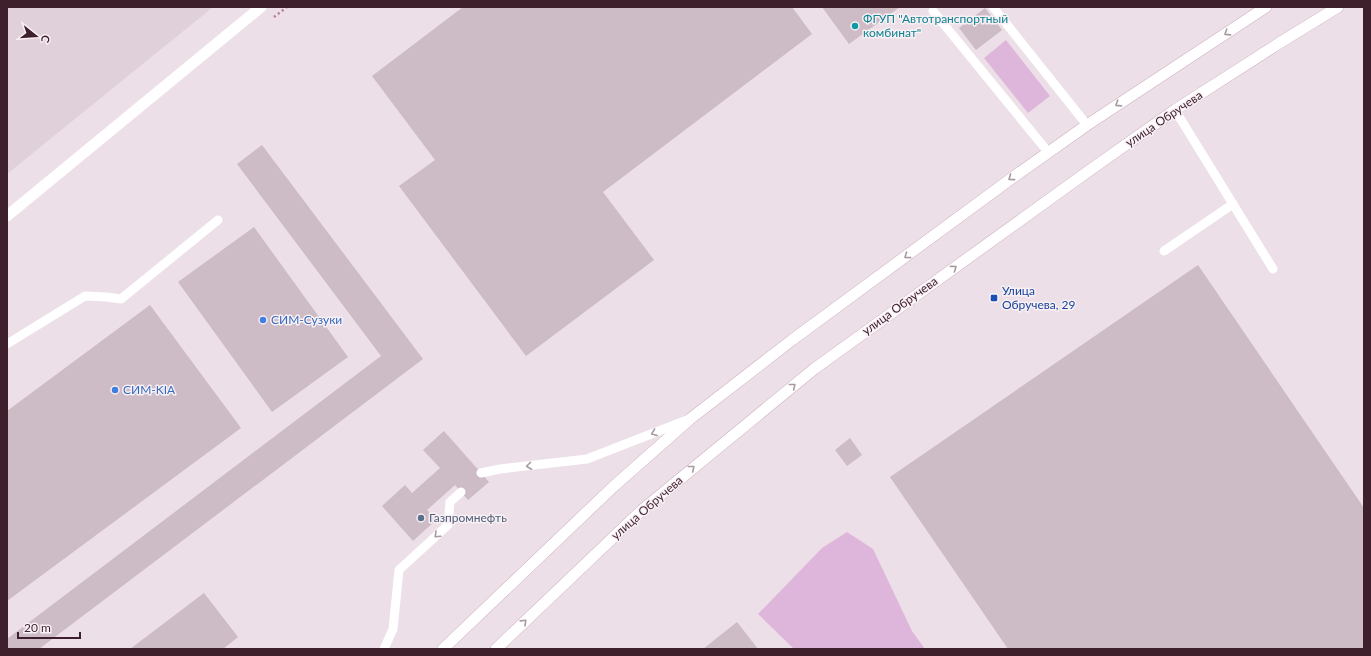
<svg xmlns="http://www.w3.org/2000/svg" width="1371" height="656" viewBox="0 0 1371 656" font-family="Lato,sans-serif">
  <rect width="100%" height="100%" fill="#ecdfe7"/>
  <path fill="#e0d0d9" d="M7,7h206l-206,167z"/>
  <g fill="#dfb6db">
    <path d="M1006,40l44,56 -22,17 -44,-55z"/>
    <path d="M847,532l26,17 39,82 13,18h-131l-36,-35 64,-66z"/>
  </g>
  <g fill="#cdbbc6">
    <path d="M463,7h329l20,27 -209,158 51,68 -128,96 -127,-170 36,-26 -63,-84z"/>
    <path d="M822,7h78l-51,37z"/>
    <path d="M985,8l17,22 -26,20 -17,-22z"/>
    <path d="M262,145l161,214 -384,290h-32v-10l374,-283 -144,-192z"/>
    <path d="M254,227l94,130 -76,55 -94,-130z"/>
    <path d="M1198,265l166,243v141h-356l-118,-172z"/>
    <path d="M150,305l91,123 -234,173v-190z"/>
    <path d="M444,431l45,51 -21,18 -13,-15 -28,25 9,10 -23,21 -31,-35 23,-21 7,8 28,-25 -17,-18z"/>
    <path d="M850,438l12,17 -15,11 -12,-16z"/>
    <path d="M204,593l34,44 -15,12h-93z"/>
    <path d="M737,622l21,27h-55z"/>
  </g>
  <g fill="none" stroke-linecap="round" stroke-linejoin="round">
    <defs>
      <g id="secondary">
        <path d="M443,649l171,-163 76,-67 102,-79 220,-162 75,-53 179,-118"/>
        <path d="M496,649l145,-138 173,-142 276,-199 85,-60 106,-68 57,-35"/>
      </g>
    </defs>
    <use href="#secondary" stroke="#cdb1c0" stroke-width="12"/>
    <path stroke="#b37d96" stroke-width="2.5" stroke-dasharray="2 3" stroke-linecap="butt" d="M274,17l13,-10"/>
    <g stroke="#fff" stroke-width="9">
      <path d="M993,7l94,118"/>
      <path d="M933,11l115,141"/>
      <path d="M1175,110l98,159"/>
      <path d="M1164,251l69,-47"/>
      <path d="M7,344l78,-48 21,1 15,2 97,-79"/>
      <path d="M481,473l19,-4 87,-10 100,-39"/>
      <path d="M384,649l9,-20 6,-59 49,-45 2,-23 11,-10"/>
    </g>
    <path stroke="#fff" stroke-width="11" d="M7,216l254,-209"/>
    <use href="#secondary" stroke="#fff" stroke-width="11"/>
  </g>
  <defs><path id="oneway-chevron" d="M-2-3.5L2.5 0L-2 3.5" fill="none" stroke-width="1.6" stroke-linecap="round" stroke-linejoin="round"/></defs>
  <g stroke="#a89aa0">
    <use href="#oneway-chevron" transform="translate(1227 33) rotate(147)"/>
    <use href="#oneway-chevron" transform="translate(1118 104) rotate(147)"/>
    <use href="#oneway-chevron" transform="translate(1011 178) rotate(144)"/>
    <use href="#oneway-chevron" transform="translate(907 256) rotate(144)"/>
    <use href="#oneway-chevron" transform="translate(954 268) rotate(-36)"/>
    <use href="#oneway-chevron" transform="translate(793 386) rotate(-39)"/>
    <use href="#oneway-chevron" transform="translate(654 433) rotate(159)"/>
    <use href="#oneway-chevron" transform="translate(529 466) rotate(173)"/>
    <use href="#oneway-chevron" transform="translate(692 468) rotate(-39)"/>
    <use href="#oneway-chevron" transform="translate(437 535) rotate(137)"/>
    <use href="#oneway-chevron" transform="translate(524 622) rotate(-44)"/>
  </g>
  <circle fill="#0f9aa8" stroke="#f8f0f5" stroke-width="1.5" cx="855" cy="26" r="4"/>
  <rect fill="#1a4fb4" stroke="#f8f0f5" stroke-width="1.5" x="990" y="294" width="8" height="8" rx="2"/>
  <g fill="#3f7fe0" stroke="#f8f0f5" stroke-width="1.5">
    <circle cx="263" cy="320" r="4"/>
    <circle cx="115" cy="390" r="4"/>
  </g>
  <circle fill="#5c6f8a" stroke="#f8f0f5" stroke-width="1.5" cx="421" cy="518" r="4"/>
  <g text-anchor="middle" stroke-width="3" stroke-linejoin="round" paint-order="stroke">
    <g font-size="12" fill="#0d838f" stroke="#f8f0f5" text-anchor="start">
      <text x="863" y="23">ФГУП "Автотранспортный<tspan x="863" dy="14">комбинат"</tspan></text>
    </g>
    <g font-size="12" fill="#3e1f2c" stroke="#f8f0f5">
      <text transform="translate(1164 119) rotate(-34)" y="4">улица Обручева</text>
      <text transform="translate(900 306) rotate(-36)" y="4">улица Обручева</text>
      <text transform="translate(647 508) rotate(-41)" y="4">улица Обручева</text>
    </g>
    <g font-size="12" fill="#164399" stroke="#f8f0f5" text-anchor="start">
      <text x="1002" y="295">Улица<tspan x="1002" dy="14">Обручева, 29</tspan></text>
    </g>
    <g font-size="12" fill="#366cbe" stroke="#f8f0f5" text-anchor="start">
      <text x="271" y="324">СИМ-Сузуки</text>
      <text x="123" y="394">СИМ-KIA</text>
    </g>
    <g font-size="12" fill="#4e5e75" stroke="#f8f0f5" text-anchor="start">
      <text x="429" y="522">Газпромнефть</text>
    </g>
  </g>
  <rect width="1371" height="656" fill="none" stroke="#3e1f2c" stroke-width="16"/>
  <g transform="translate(36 36) rotate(107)" stroke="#f8f0f5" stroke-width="3" paint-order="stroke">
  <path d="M0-3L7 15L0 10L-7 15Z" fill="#3e1f2c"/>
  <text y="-6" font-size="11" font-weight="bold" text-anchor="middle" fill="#3e1f2c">С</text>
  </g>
  <path d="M18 632v6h62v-6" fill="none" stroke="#3e1f2c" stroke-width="2"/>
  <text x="24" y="632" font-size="12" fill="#3e1f2c" stroke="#f8f0f5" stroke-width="3" paint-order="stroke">20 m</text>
</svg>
